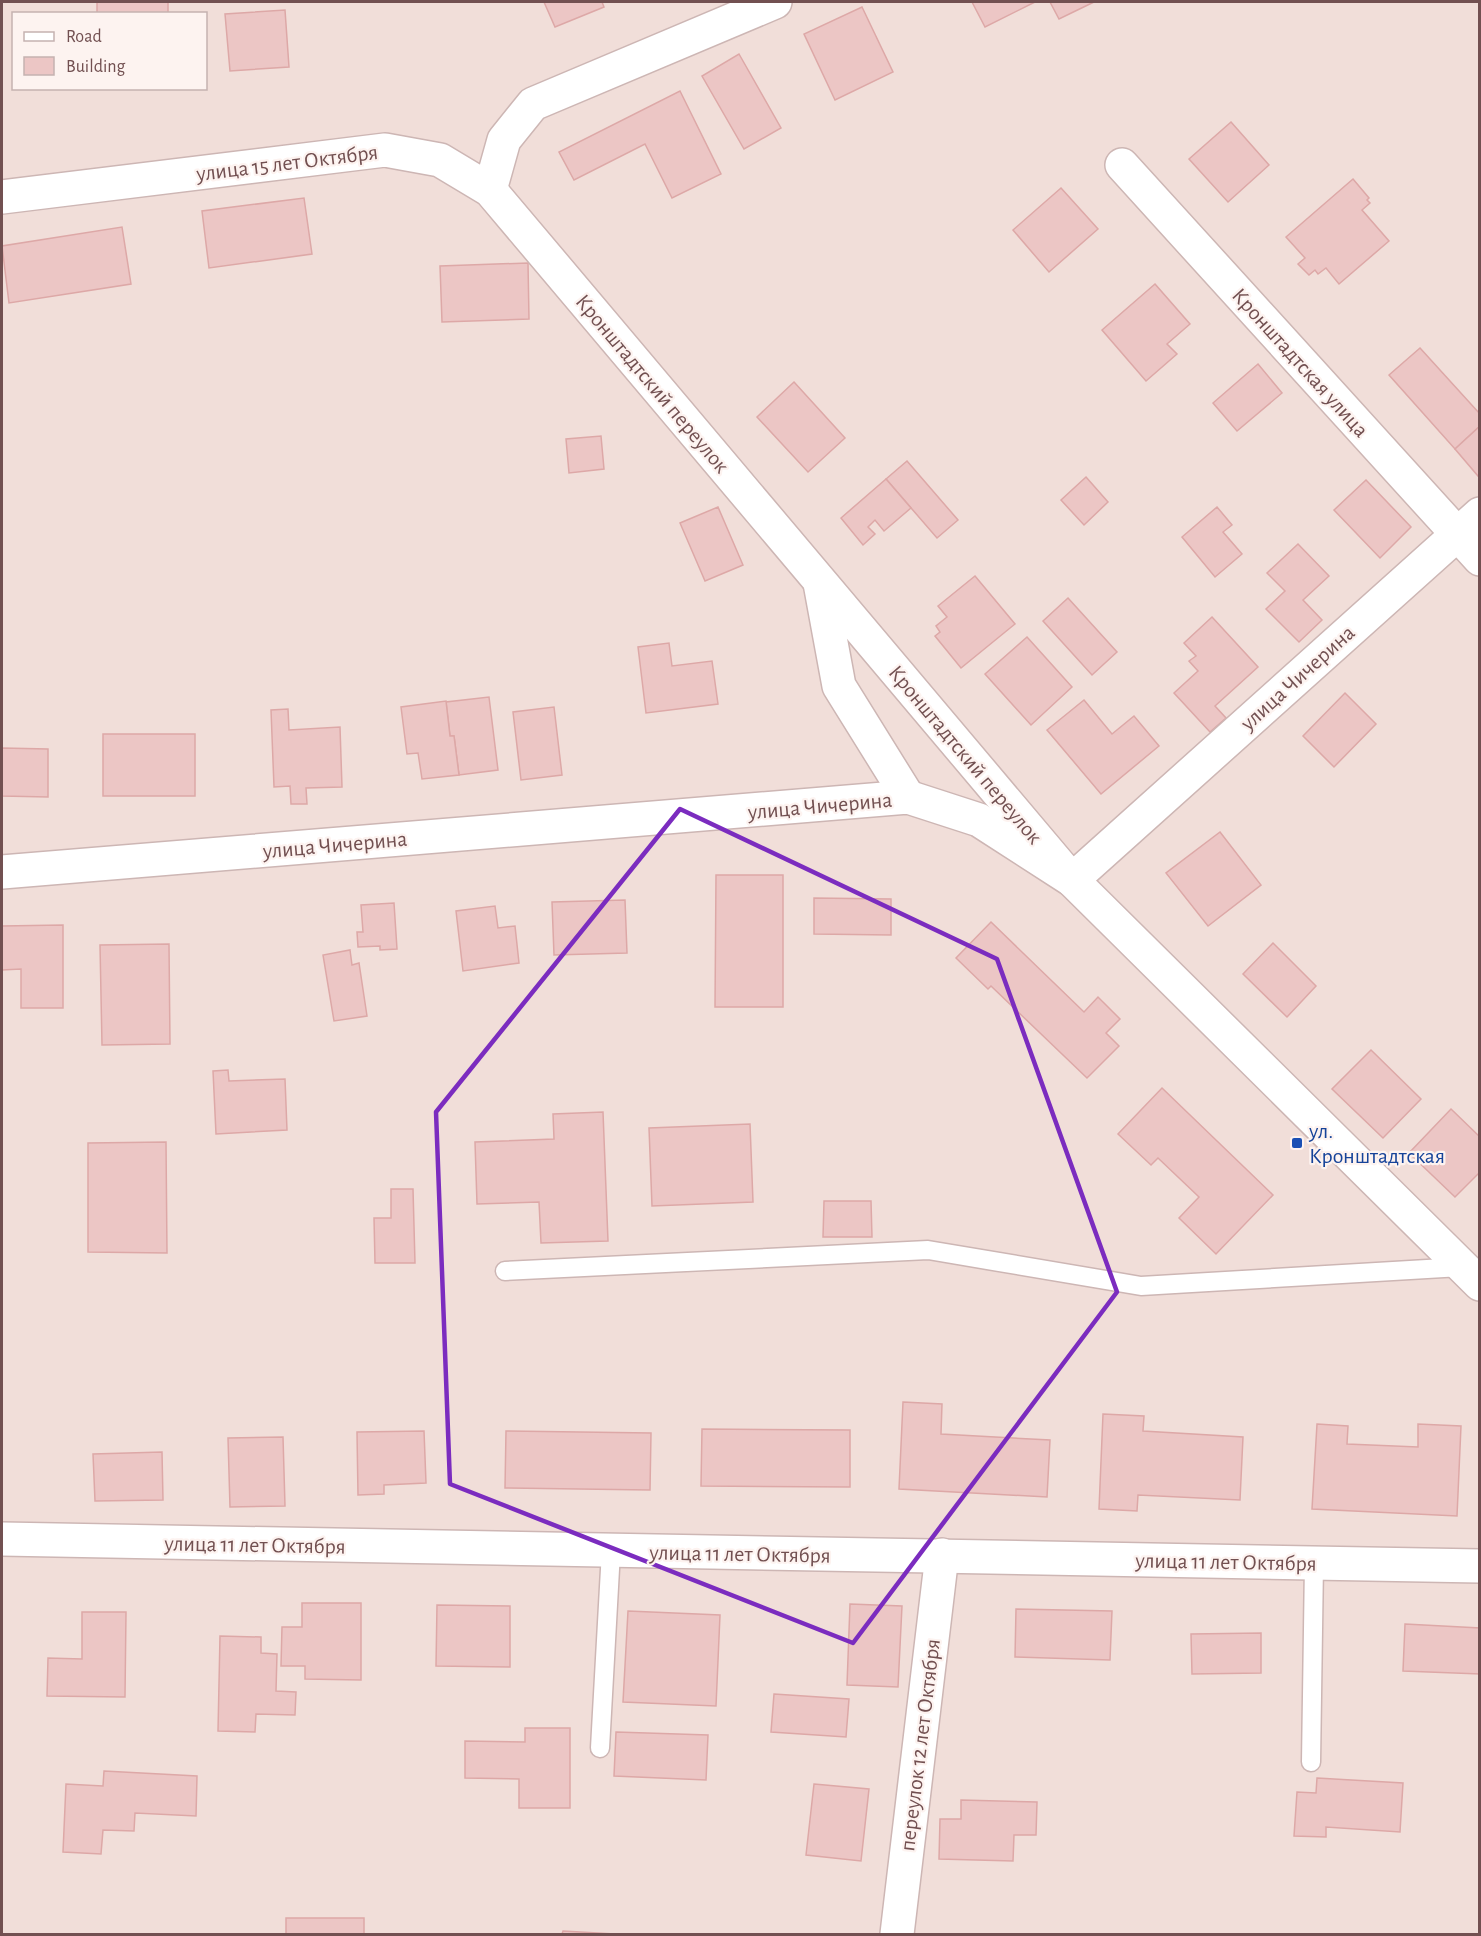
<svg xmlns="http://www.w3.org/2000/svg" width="1481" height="1936" viewBox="0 0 1481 1936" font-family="'Alegreya Sans',sans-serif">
  <rect width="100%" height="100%" fill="#faeeea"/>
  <path fill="#f1ded9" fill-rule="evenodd" d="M2,2h1477v1932h-1477zM14,14h192v74h-192z"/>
  <g fill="#ecc6c5" stroke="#dda8a7" stroke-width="1.5">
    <rect x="97" y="2" width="71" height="12"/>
    <path d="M544,2h58l2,5 -49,20z"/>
    <path d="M972,2h63l-50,25z"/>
    <path d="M1050,2h44l-35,17z"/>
    <path d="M862,7l31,65 -58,28 -31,-66z"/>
    <path d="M285,10l4,57 -59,4 -5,-57z"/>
    <path d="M739,54l42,74 -37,21 -42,-73z"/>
    <path d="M680,91l41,83 -49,24 -27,-54 -71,36 -15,-28z"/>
    <path d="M1231,122l38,43 -41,37 -39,-43z"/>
    <path d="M1353,179l16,19 -2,2 3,3 -8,7 27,31 -50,43 -13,-16 -8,6 -3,-4 -6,5 -11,-11 7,-6 -19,-21z"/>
    <path d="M1061,188l37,41 -49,43 -36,-42z"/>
    <path d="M304,198l8,56 -103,14 -7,-57z"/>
    <path d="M122,227l9,57 -122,19 -7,-57z"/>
    <path d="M528,263l1,56 -87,3 -2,-56z"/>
    <path d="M1155,284l35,40 -23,20 10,10 -31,27 -44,-51z"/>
    <path d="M1420,348l60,66v12l-25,23 -66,-74z"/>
    <path d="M1258,364l24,29 -45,38 -24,-28z"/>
    <path d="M794,382l51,56 -37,34 -51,-55z"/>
    <path d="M1480,426v49l-2,1 -23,-27z"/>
    <path d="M601,436l3,33 -35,4 -3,-34z"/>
    <path d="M907,461l51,59 -21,18 -51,-59z"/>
    <path d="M1086,477l22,25 -24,23 -23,-25z"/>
    <path d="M886,479l25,29 -27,23 -9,-11 -7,7 7,7 -12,11 -22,-27z"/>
    <path d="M1366,480l45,47 -31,31 -46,-48z"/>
    <path d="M718,507l25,58 -38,16 -25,-58z"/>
    <path d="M1217,507l15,18 -9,7 19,22 -27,23 -33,-40z"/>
    <path d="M1298,544l31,32 -26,24 19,20 -23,22 -33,-33 19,-18 -18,-18z"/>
    <path d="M975,576l40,48 -54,44 -26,-32 5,-4 -4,-6 11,-9 -9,-11z"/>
    <path d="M1068,598l49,54 -25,23 -49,-54z"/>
    <path d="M1212,617l46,50 -43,39 11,12 -16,14 -36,-39 24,-22 -9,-10 7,-5 -12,-13z"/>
    <path d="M1027,637l45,50 -41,38 -46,-51z"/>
    <path d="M669,643l3,23 40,-5 6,43 -72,9 -8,-66z"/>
    <path d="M1345,693l31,31 -42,43 -31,-31z"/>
    <path d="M489,697l9,73 -39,5 -5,-39h-4l-4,-34z"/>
    <path d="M1084,700l28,34 22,-18 25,30 -58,48 -54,-64z"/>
    <path d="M446,701l4,35h4l5,39 -37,4 -4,-26 -11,1 -6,-47z"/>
    <path d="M554,707l8,68 -41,5 -8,-68z"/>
    <path d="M288,709l1,21 51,-3 2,60 -36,1 1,16h-16l-1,-18 -16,1 -3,-77z"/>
    <rect x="103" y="734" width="92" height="62"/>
    <path d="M2,748l46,1v48l-46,-1z"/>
    <path d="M1220,832l41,53 -53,41 -42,-53z"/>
    <path d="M716,875h67v132h-68z"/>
    <path d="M814,898l77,1v36l-77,-1z"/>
    <path d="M625,900l2,53 -73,2 -2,-53z"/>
    <path d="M394,903l3,46 -17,1v-4l-22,1 -1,-15h6l-2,-27z"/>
    <path d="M495,906l3,22 17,-2 4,37 -56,8 -7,-60z"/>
    <path d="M991,922l93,90 14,-15 22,22 -14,14 13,13 -32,32 -96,-92 -3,3 -32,-31z"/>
    <path d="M63,925v83h-42v-39l-19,1v-44z"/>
    <path d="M1273,943l43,43 -29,31 -44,-43z"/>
    <path d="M169,944l1,100 -68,1 -2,-100z"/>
    <path d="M350,950l2,15 7,-2 8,53 -33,5 -11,-66z"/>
    <path d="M1371,1050l50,49 -38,39 -51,-49z"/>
    <path d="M228,1070l1,11 56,-2 2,51 -71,4 -3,-63z"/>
    <path d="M1162,1088l111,107 -57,59 -37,-36 20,-21 -41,-39 -7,7 -33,-31z"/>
    <path d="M1451,1109l29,28v35l-25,25 -46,-44z"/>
    <path d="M603,1112l5,129 -67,2 -2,-41 -62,2 -2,-62 79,-3 -1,-25z"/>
    <path d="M750,1124l3,78 -101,4 -3,-78z"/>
    <path d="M166,1142l1,111 -79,-1v-109z"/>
    <path d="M391,1189h22l2,74h-40l-1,-45h17z"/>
    <path d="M824,1201h47l1,36h-49z"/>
    <path d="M903,1402l39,2 -1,30 109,6 -3,57 -148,-8z"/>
    <path d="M1103,1414l41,2 -1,15 100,6 -3,63 -102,-5 -1,16 -38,-2z"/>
    <path d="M1317,1424l31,2 -1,18 71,3v-23l43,2 -4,90 -145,-7z"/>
    <path d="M702,1429l148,1v57l-149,-1z"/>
    <path d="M424,1431l2,52 -42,2v9l-26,1 -1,-63z"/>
    <path d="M506,1431l145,2 -1,57 -145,-2z"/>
    <path d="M283,1437l2,69 -55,1 -2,-69z"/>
    <path d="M162,1452l1,48 -68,1 -2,-47z"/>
    <path d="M302,1603h59v77l-56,-1v-13h-24l1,-39h20z"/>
    <path d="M850,1604l52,2 -4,81 -51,-2z"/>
    <path d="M437,1605l73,1v61l-74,-1z"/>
    <path d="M1016,1609l96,2 -2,49 -95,-3z"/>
    <path d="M628,1611l92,4 -4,91 -93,-4z"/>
    <path d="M82,1612h44l-1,85 -78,-1 1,-38 34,1z"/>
    <path d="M1405,1624l75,4v46l-77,-3z"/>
    <path d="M1261,1633v40l-69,1 -1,-40z"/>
    <path d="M220,1636l41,1v16l16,1 -1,37 20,1 -1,23 -39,-1 -1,18 -37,-1z"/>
    <path d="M774,1694l75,5 -3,38 -75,-5z"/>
    <path d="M525,1728h45v80h-51v-29l-54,-1v-37l60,1z"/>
    <path d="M616,1732l92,3 -2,45 -92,-4z"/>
    <path d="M104,1771l93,5 -1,40 -61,-3 -1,18 -31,-1 -2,24 -38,-2 3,-68 37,2z"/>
    <path d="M1317,1778l86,5 -3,49 -74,-5v10l-32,-1 3,-44 19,1z"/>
    <path d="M814,1784l55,5 -8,72 -55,-6z"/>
    <path d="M961,1800l76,2 -1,33h-22l-1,26 -74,-2 1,-40h21z"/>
    <rect x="286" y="1918" width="78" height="16"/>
    <path d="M563,1931l52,3h-53z"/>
  </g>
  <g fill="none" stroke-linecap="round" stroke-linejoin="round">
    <defs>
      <g id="service">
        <path d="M505,1271l423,-21 213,36 320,-19"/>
        <path d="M600,1748l11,-197"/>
        <path d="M1311,1762l3,-199"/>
      </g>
      <g id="minor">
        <path d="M1122,165l358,394"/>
        <path d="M490,190l14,-50 29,-36 242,-102"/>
        <path d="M2,197l383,-47 55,10 50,30 582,690 408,-366"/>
        <path d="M820,583l19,103 69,111"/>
        <path d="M2,1539l1478,27"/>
        <path d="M897,1934l45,-379"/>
      </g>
      <path id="tertiary" d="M2,872l906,-75 71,23 93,60 408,404"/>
    </defs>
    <use href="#service" stroke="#cdb6b4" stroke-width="21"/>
    <use href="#minor" stroke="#cdb6b4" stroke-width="36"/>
    <use href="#tertiary" stroke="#cdb6b4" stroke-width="36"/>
    <use href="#service" stroke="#fff" stroke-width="18"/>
    <use href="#minor" stroke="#fff" stroke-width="33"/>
    <use href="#tertiary" stroke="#fff" stroke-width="33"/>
  </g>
  <path fill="none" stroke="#7b2cbf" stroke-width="4.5" stroke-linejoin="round" d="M680,809l317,150 120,333 -264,351 -403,-159 -14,-372z"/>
  <rect fill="#1a4fb4" stroke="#fdf3f0" stroke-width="2" x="1291" y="1137" width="12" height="12" rx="3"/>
  <g text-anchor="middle" stroke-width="4.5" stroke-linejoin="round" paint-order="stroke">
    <g font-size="22" fill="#725051" stroke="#fdf3f0">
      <text transform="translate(287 162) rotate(-7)" y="8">улица 15 лет Октября</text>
      <text transform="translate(1301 362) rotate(48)" y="8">Кронштадтская улица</text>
      <text transform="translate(653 383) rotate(50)" y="8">Кронштадтский переулок</text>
      <text transform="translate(1297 677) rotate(-42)" y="8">улица Чичерина</text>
      <text transform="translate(966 754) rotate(50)" y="8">Кронштадтский переулок</text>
      <text transform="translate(820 805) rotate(-5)" y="8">улица Чичерина</text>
      <text transform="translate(335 844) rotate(-5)" y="8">улица Чичерина</text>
      <text transform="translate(255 1544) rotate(1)" y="8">улица 11 лет Октября</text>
      <text transform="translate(740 1553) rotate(1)" y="8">улица 11 лет Октября</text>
      <text transform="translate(1226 1561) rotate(1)" y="8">улица 11 лет Октября</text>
      <text transform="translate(919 1745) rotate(-83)" y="8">переулок 12 лет Октября</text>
    </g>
    <g font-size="22" fill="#164399" stroke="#fdf3f0" text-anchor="start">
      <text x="1309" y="1138">ул.<tspan x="1309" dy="25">Кронштадтская</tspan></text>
    </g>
  </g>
  <rect width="1481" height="1936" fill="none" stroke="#725051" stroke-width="6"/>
  <rect x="12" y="12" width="195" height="78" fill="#fdf3f0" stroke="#c5b2b0" stroke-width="1.5"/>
  <rect x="24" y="32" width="30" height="9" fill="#ffffff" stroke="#c5b2b0" stroke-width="1.5"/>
  <text x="66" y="42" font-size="18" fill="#725051">Road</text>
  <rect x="24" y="57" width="30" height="18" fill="#ecc6c5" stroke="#c5b2b0" stroke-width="1.5"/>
  <text x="66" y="72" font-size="18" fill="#725051">Building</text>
</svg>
